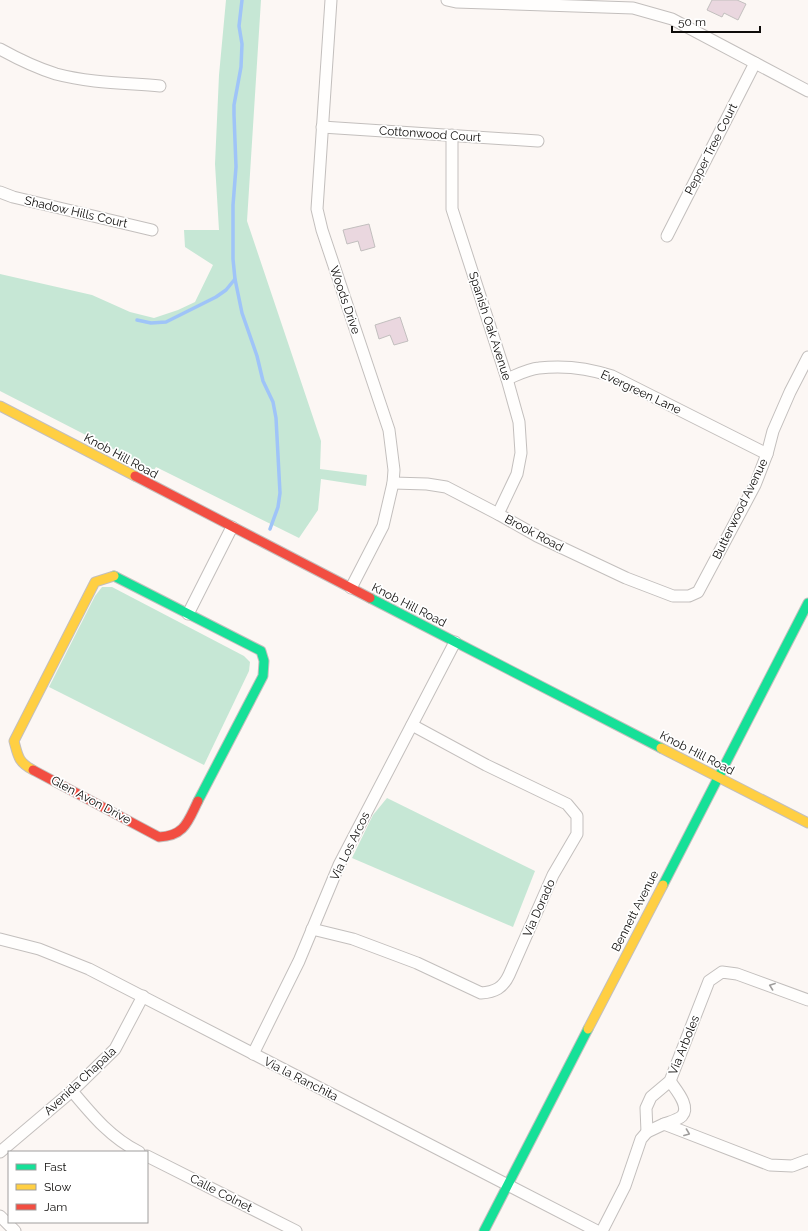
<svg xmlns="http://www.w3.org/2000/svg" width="808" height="1231" viewBox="0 0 808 1231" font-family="Raleway,sans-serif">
  <rect width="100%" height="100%" fill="#fcf7f4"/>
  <g fill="#c6e7d5">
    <path d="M226,0h35l-14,221 74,220 -1,28 47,6 -1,11 -45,-7 -3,31 -19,28 -143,-71 -2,3 -154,-79v-117l92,21 38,17 24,6 24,-8 17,-8 18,-37 -28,-18 -1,-17h35l-4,-66 4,-89z"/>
    <path d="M102,587h10l132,69 6,6 -1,9 -45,94 -155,-78 46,-91z"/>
    <path d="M387,798l148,73 -22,56 -161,-69 21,-43z"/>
  </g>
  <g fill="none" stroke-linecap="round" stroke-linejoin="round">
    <g stroke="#9fc4f8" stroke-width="3.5">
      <path d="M242,0l-3,26 3,18 -1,23 -7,38v10l2,52 -3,38v54l2,20 7,34 15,43 6,25 10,21 3,16 4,75 -2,14 -8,22"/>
      <path d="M137,320l14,3 15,-1 50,-25 10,-7 9,-11"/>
    </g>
  </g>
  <g fill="#ead7df" stroke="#c2bfbe">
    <path d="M712,0h25l9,4 -8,16 -14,-7 -2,4 -15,-7z"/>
    <path d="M369,224l6,23 -14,4 -3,-10 -11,3 -4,-14z"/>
    <path d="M400,317l8,24 -14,4 -4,-10 -11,4 -4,-14z"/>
  </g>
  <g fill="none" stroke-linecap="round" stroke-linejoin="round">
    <defs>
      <g id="street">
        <path d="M331,0l-14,209 5,21 67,200 5,40 -1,13 -10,43 -32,62"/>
        <path d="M447,0l9,2 177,6 39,11 136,72"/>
        <path d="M0,49c18,10 37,19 56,25 34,9 70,9 104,12"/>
        <path d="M322,127l216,14"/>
        <path d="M452,135v74l55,170 12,43 2,31 -4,21 -19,40"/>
        <path d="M0,192l13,5 139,33"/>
        <path d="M667,236l88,-173"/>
        <path d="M507,379c10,-4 21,-10 32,-11 25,-3 49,0 73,8l155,78"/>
        <path d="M393,483l34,1 19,3 52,27 39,22 89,42 47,18h16l9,-4 57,-107 12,-31 6,-23 17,-39 18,-35"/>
        <path d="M188,614l44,-87"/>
        <path d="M312,929l41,10 64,24 64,30c14,-1 22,-5 28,-18l44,-100 24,-41v-18l-10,-12 -81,-39 -74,-40"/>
        <path d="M0,939l39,10 50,20 508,262"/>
        <path d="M808,1000l-71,-26 -15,-2 -13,9 -39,100 -19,16 -5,11 1,24 17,-8 106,41 22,1 16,-6"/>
        <path d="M253,1054l46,-93 40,-96 116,-223"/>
        <path d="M72,1091c21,25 38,46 67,61"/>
        <path d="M664,1124c5,-2 14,-4 18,-8 9,-10 -7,-27 -12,-35"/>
        <path d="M0,1152l72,-61 43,-42 28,-53"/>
        <path d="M147,1156l149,75"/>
        <path d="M0,1216l15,15"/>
        <path d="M602,1231l23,-45 16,-47 6,-7"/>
      </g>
      <g id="fast">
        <path d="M114,576l147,75 3,10 -1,15 -65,125"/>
        <path d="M370,598l291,150"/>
        <path d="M663,885l145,-282"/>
        <path d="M484,1231l104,-202"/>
      </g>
      <g id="slow">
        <path d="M0,406l135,70"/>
        <path d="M661,748l147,75"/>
        <path d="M33,770c-15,-8 -15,-14 -19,-29l81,-159 19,-6"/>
        <path d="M588,1029l75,-144"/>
      </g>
      <g id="jam">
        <path d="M135,476l235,122"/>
        <path d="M33,770l126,67c26,-1 29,-16 39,-36"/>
      </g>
    </defs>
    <use href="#street" stroke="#c3bfbd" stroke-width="13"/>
    <use href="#fast" stroke="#c3bfbd" stroke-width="11"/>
    <use href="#slow" stroke="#c3bfbd" stroke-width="11"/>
    <use href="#jam" stroke="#c3bfbd" stroke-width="11"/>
    <use href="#street" stroke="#fffefd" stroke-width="11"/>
    <use href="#fast" stroke="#16e098" stroke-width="9"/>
    <use href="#slow" stroke="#ffcf43" stroke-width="9"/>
    <use href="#jam" stroke="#f24e42" stroke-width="9"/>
  </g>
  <defs><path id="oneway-chevron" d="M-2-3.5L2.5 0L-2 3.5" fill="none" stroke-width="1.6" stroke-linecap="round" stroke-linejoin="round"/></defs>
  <g stroke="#9f9d9c">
    <use href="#oneway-chevron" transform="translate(772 986) rotate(-160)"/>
    <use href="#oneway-chevron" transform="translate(687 1133) rotate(21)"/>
  </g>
  <g text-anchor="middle" stroke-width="3.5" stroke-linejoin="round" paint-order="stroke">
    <g font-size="12" fill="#0e0c0a" stroke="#fff">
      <text transform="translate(430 134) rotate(4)" y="4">Cottonwood Court</text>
      <text transform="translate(711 149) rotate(-63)" y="4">Pepper Tree Court</text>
      <text transform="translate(76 212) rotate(13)" y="4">Shadow Hills Court</text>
      <text transform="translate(345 300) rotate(71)" y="4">Woods Drive</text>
      <text transform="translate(490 326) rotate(72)" y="4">Spanish Oak Avenue</text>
      <text transform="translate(641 392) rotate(25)" y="4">Evergreen Lane</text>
      <text transform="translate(121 456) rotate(28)" y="4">Knob Hill Road</text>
      <text transform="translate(740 509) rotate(-64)" y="4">Butterwood Avenue</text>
      <text transform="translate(534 533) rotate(28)" y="4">Brook Road</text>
      <text transform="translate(409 605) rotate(27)" y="4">Knob Hill Road</text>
      <text transform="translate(697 753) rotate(27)" y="4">Knob Hill Road</text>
      <text transform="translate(91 800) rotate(28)" y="4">Glen Avon Drive</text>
      <text transform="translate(350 846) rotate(-64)" y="4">Via Los Arcos</text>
      <text transform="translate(539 908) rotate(-66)" y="4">Via Dorado</text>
      <text transform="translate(635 911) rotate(-63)" y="4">Bennett Avenue</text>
      <text transform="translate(684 1045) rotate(-68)" y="4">Via Arboles</text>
      <text transform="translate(301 1079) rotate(27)" y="4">Via la Ranchita</text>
      <text transform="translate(80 1081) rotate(-43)" y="4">Avenida Chapala</text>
      <text transform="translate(221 1193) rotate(27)" y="4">Calle Colnet</text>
    </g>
  </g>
  <rect x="8" y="1151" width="140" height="72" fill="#ffffff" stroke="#9f9e9d"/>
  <rect x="16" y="1164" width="20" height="6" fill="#16e098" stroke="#9f9e9d"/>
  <text x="44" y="1171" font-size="12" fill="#0e0c0a">Fast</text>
  <rect x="16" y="1184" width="20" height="6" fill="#ffcf43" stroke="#9f9e9d"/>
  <text x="44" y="1191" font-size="12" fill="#0e0c0a">Slow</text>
  <rect x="16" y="1204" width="20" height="6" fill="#f24e42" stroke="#9f9e9d"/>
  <text x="44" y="1211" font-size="12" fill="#0e0c0a">Jam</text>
  <path d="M672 26v6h88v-6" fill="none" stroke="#0e0c0a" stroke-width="2"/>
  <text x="678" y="26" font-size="12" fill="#0e0c0a" stroke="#ffffff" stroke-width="3" paint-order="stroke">50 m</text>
</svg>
